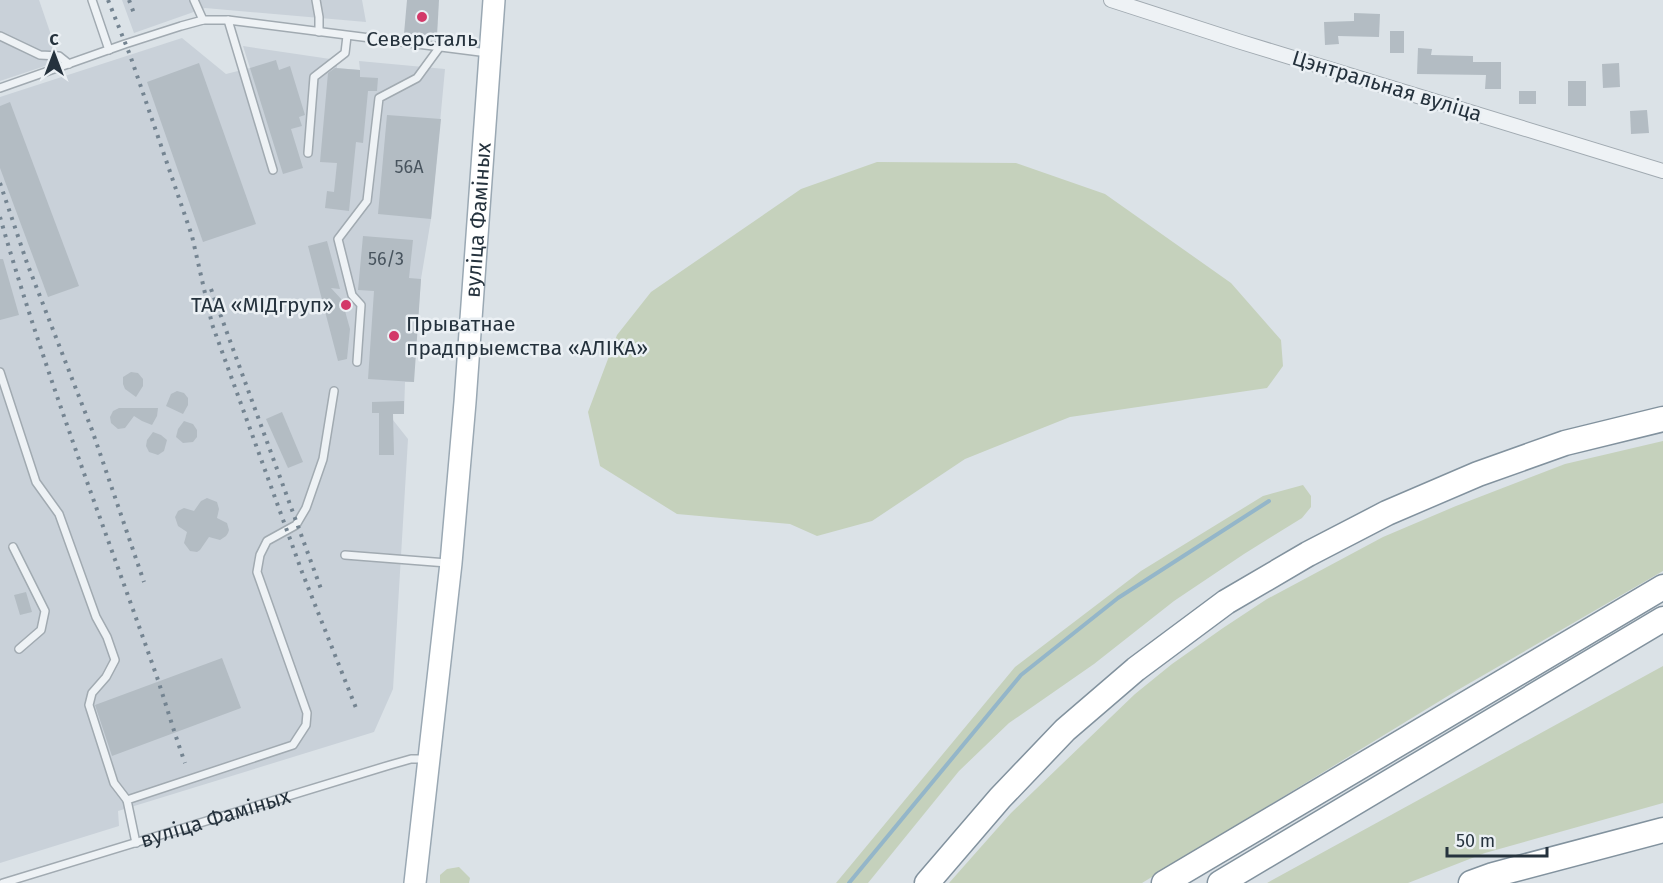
<svg xmlns="http://www.w3.org/2000/svg" width="1663" height="883" viewBox="0 0 1663 883" font-family="'Fira Sans',sans-serif">
  <rect width="100%" height="100%" fill="#dbe2e7"/>
  <g fill="#c9d1d9">
    <path d="M0,0h39l21,61 -60,20z"/>
    <path d="M122,0h240l4,22 -161,-14 -71,25z"/>
    <path d="M182,38l44,36 24,-6 -7,-22 94,14v8l23,2 -1,-9 86,8 -14,150 -10,60 -8,103h-8l-1,32h-11v6l15,19 -15,250 -19,43 -256,79 1,15 -119,37v-766z"/>
  </g>
  <g fill="#c5d1bc">
    <path d="M877,162l139,1 89,31 126,89 50,57 2,26 -16,22 -197,29 -105,42 -93,62 -55,15 -27,-12 -113,-10 -77,-48 -12,-54 29,-77 34,-43 150,-103z"/>
    <path d="M1663,441v130l-207,120 -314,192h-193l62,-70 124,-119 37,-30 51,-36 44,-29 116,-62 73,-31 109,-42z"/>
    <path d="M1303,485l8,11v11l-9,11 -58,36 -70,47 -80,63 -85,59 -50,48 -91,112h-32l179,-216 126,-96 122,-75z"/>
    <path d="M1663,666v137l-178,50 -77,30h-141z"/>
    <path d="M459,867l11,11 -1,5h-29v-8l7,-6z"/>
  </g>
  <g fill="none" stroke-linecap="round" stroke-linejoin="round">
    <path stroke="#94b6c9" stroke-width="4" d="M849,883l172,-208 97,-77 151,-97"/>
  </g>
  <g fill="#b3bcc3">
    <path d="M407,0h32l-2,36 -33,-2z"/>
    <path d="M1354,13l26,1 -1,23 -41,-1 1,8 -14,1 -1,-23 30,-1z"/>
    <rect x="1390" y="31" width="14" height="22"/>
    <path d="M1418,48l14,1 -1,6 42,1v6h28v27h-16l1,-14 -69,-1z"/>
    <path d="M276,60l3,10 11,-4 15,49 -6,2 3,9 -11,3 12,39 -20,6 -33,-106z"/>
    <path d="M199,63l57,161 -53,18 -56,-160z"/>
    <path d="M1619,63l1,24 -17,1 -1,-24z"/>
    <path d="M335,68l25,2v7l18,1 -1,13h-9l-5,52 -7,-1 -7,69 -24,-3 2,-17 7,1 3,-29 -17,-1 8,-89z"/>
    <rect x="1568" y="81" width="18" height="25"/>
    <rect x="1519" y="91" width="17" height="13"/>
    <path d="M10,102l69,184 -31,11 -48,-129v-62z"/>
    <path d="M1647,110l2,23 -18,1 -1,-23z"/>
    <path d="M387,115l54,4 -10,100 -53,-5z"/>
    <path d="M363,236l50,4 -4,38 12,1 -7,103 -46,-3 6,-88 -16,-1z"/>
    <path d="M327,241l13,48 -9,-1 11,12 8,29 -3,30 -9,2 -30,-115z"/>
    <path d="M0,259h3l16,56 -19,5z"/>
    <path d="M131,372l7,1 5,6v7l-7,11 -11,-8 -2,-5v-7z"/>
    <path d="M177,391l7,2 4,5v7l-5,9 -17,-8 5,-12z"/>
    <path d="M404,401v13h-11l1,41h-15v-42h-7v-11z"/>
    <path d="M119,408h39l-1,8 -5,9 -10,-4 -8,-5 -9,12 -7,1 -7,-6 -1,-6 3,-6z"/>
    <path d="M282,412l21,50 -15,6 -22,-49z"/>
    <path d="M184,421l9,3 4,6v7l-4,5 -10,1 -7,-6 2,-8z"/>
    <path d="M153,432l8,3 6,5 -3,11 -6,4 -9,-3 -3,-6 1,-6z"/>
    <path d="M207,498l10,4 2,7 -2,9 10,5 2,7 -1,3 -2,3 -6,4 -11,-3 -9,13 -3,2 -7,-1 -6,-8 3,-11 -9,-6 -3,-9 3,-6 6,-3 10,3 7,-10z"/>
    <path d="M26,592l6,20 -12,3 -6,-20z"/>
    <path d="M222,658l19,50 -129,48 -17,-51z"/>
  </g>
  <g fill="none" stroke-linecap="round" stroke-linejoin="round">
    <defs>
      <g id="lane">
        <path d="M92,0l17,50"/>
        <path d="M194,0l9,20"/>
        <path d="M316,0l3,17v15"/>
        <path d="M228,20l45,150"/>
        <path d="M0,36l40,19 19,1 10,8"/>
        <path d="M0,88l125,-44 56,-18 22,-6h25l260,33"/>
        <path d="M308,153l6,-76 31,-24 2,-17"/>
        <path d="M357,362l4,-57 -9,-10 -14,-56 29,-38 12,-103 38,-20 22,-30"/>
        <path d="M0,372l36,110 23,32 37,103 11,20 8,23 -9,17 -14,16 -3,12 25,78 13,17"/>
        <path d="M13,547l32,64 -4,19 -22,19"/>
        <path d="M345,555l102,8"/>
        <path d="M136,843l-9,-43 166,-55 13,-20 1,-12 -50,-141 3,-17 7,-14 29,-16 10,-17 17,-49 11,-68"/>
        <path id="s1" d="M3,883l387,-118 21,-6h15"/>
      </g>
      <path id="street" d="M1111,0l130,42 422,129"/>
      <g id="primary">
        <path id="s2" d="M415,883l36,-320 14,-161 29,-402"/>
      </g>
      <g id="highway">
        <path d="M927,883l73,-85 65,-68 71,-61 90,-67 82,-48 79,-41 91,-39 87,-31 98,-24"/>
        <path d="M1164,883l499,-296"/>
        <path d="M1220,883l443,-264"/>
        <path d="M1471,883l22,-8 170,-45"/>
      </g>
    </defs>
    <use href="#lane" stroke="#a1aab1" stroke-width="10"/>
    <use href="#street" stroke="#a1aab1" stroke-width="16"/>
    <use href="#primary" stroke="#9aa8b3" stroke-width="24"/>
    <use href="#highway" stroke="#82929e" stroke-width="27"/>
    <use href="#lane" stroke="#eef2f5" stroke-width="7"/>
    <use href="#street" stroke="#eef2f5" stroke-width="14"/>
    <use href="#primary" stroke="#fff" stroke-width="21"/>
    <use href="#highway" stroke="#fff" stroke-width="24"/>
    <g stroke="#748491" stroke-width="4" stroke-dasharray="3 6" stroke-linecap="butt">
      <path d="M108,0l22,55 62,181 20,88 90,248 54,136"/>
      <path d="M129,0l6,16"/>
      <path d="M0,183l27,80 65,167 52,152"/>
      <path d="M0,217c45,157 104,309 158,463 9,28 17,55 27,83"/>
      <path d="M211,289l110,300"/>
    </g>
  </g>
  <g fill="#d33969" stroke="#ebf0f4" stroke-width="2">
    <circle cx="422" cy="17" r="6"/>
    <circle cx="346" cy="305" r="6"/>
    <circle cx="394" cy="336" r="6"/>
  </g>
  <g text-anchor="middle" stroke-width="5" stroke-linejoin="round" paint-order="stroke">
    <g font-size="18" fill="#48545e">
      <text x="409" y="173">56А</text>
      <text x="386" y="265">56/3</text>
    </g>
    <g font-size="21" fill="#25323d" stroke="#ebf0f4">
      <text x="422" y="46">Северсталь</text>
      <text x="334" y="312" text-anchor="end">ТАА «МІДгруп»</text>
      <text x="406" y="331" text-anchor="start">Прыватнае<tspan x="406" dy="24">прадпрыемства «АЛІКА»</tspan></text>
    </g>
    <g font-size="21" fill="#25323d" stroke="#ebf0f4">
      <text transform="translate(1387 86) rotate(17)" y="7">Цэнтральная вуліца</text>
      <text dy="7" stroke="none"><textPath href="#s2" startOffset="666">вуліца Фаміных</textPath></text>
      <text dy="7" stroke="none"><textPath href="#s1" startOffset="222">вуліца Фаміных</textPath></text>
    </g>
  </g>
  <g transform="translate(54 54)" stroke="#ebf0f4" stroke-width="4.5" paint-order="stroke">
  <path d="M0-4.5L10 22L0 15L-10 22Z" fill="#25323d"/>
  <text y="-9" font-size="16" font-weight="bold" text-anchor="middle" fill="#25323d">С</text>
  </g>
  <path d="M1447 847v9h100v-9" fill="none" stroke="#25323d" stroke-width="3"/>
  <text x="1456" y="847" font-size="18" fill="#25323d" stroke="#ebf0f4" stroke-width="4.5" paint-order="stroke">50 m</text>
</svg>
